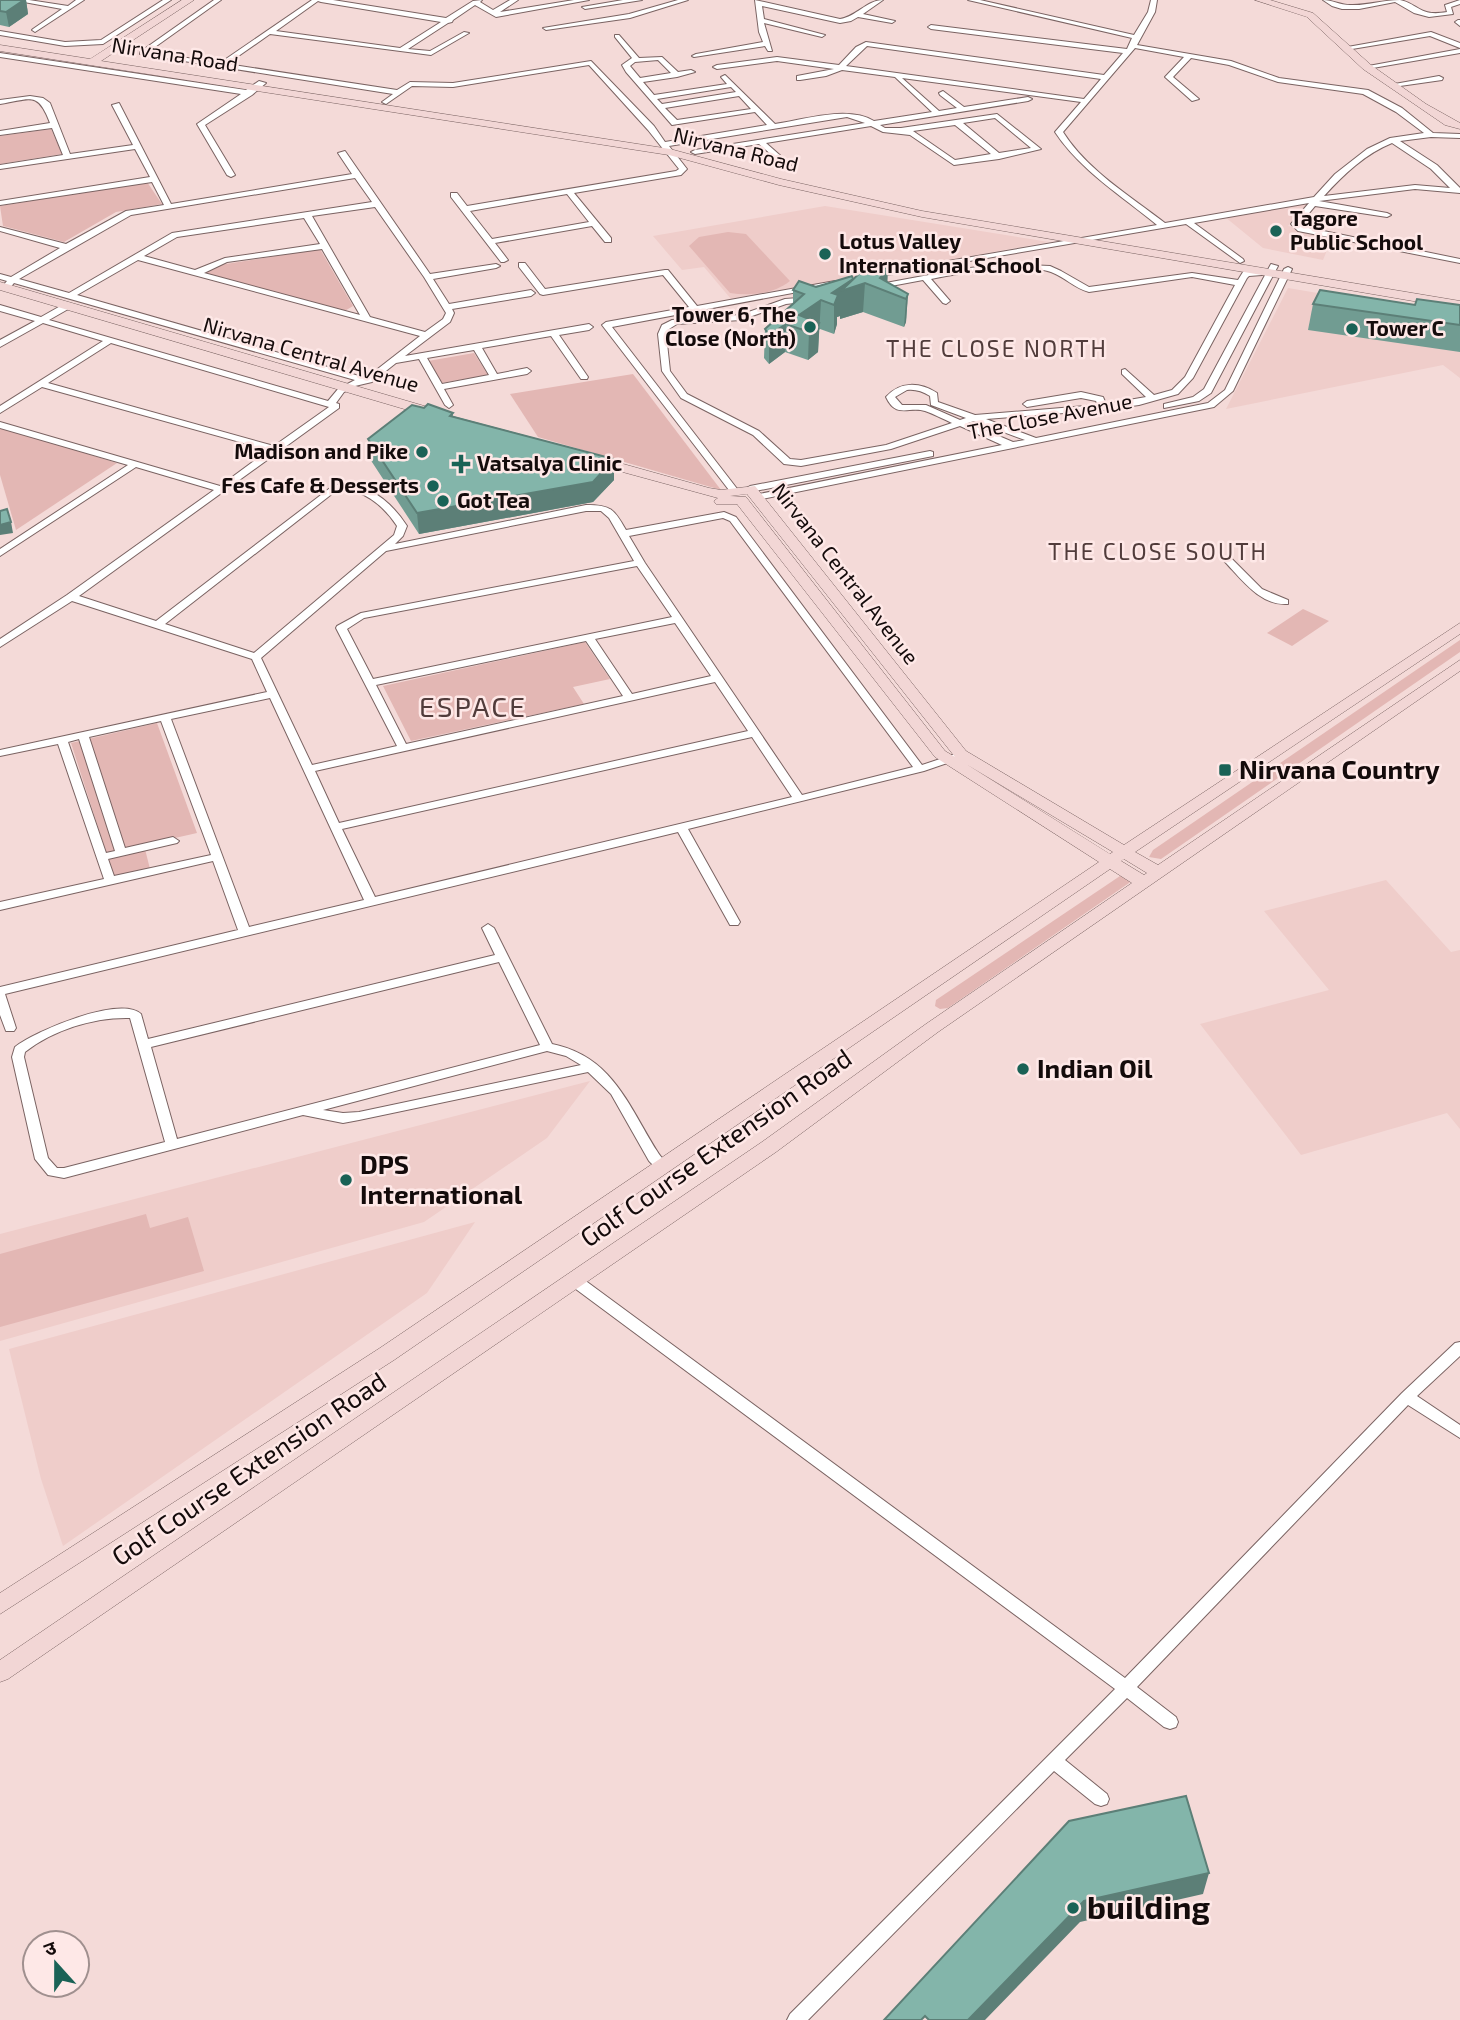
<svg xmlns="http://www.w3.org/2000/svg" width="1460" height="2020" viewBox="0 0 1460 2020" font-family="'Exo 2','Noto Sans Devanagari',sans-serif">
  <rect width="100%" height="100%" fill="#f4dad8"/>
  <g fill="#efcdca">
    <path d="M1305,203l3,2 -20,21 45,10 -10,24 -60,-12 -38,-31z"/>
    <path d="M825,206l224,36 -318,57 -27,-32 -22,3 -29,-34z"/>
    <path d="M1288,288l172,29v61l-17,-13 -217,44z"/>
    <path d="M1386,880l65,72 9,-2v179l-13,-16 -146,42 -101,-131 129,-34 -65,-79z"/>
    <path d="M590,1081l-43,57 -123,84 -424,119v-107z"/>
    <path d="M475,1222l-48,71 -364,253 -22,-67 -32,-130z"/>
  </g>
  <g fill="#e3b7b4">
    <path d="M51,129l11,25 -62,10v-28z"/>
    <path d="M147,182l15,22 -46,8 -52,30 -61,-16 -3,-20z"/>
    <path d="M728,232l18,2 44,47c-16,13 -40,15 -60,12l-41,-47 10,-9z"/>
    <path d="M320,249l33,57 -10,6 -141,-39 11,-7z"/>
    <path d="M474,353l14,22 -47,8 -13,-22z"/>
    <path d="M633,374l88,116 -183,-53 -28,-43z"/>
    <path d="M0,427l117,36 -101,67 -16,-55z"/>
    <path d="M1303,609l26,12 -37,25 -25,-13z"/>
    <path d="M1460,640v12l-299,207 -12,-2 4,-7z"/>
    <path d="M585,642l25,37 -37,8 11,17 -173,37 -28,-55z"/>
    <path d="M157,723l40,110 -53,12 6,24 -36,8 -43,-134z"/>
    <path d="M1123,874l8,7 -2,2 -181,125 -8,1 -5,-3 1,-6z"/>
    <path d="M146,1214l4,14 38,-11 16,54 -204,56v-73z"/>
  </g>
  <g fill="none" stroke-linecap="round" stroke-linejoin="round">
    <defs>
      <g id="street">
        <path d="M13,0h16l39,6 8,-6h8l-49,32 -3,-2 1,-1 29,-20z"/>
        <path d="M163,0h8l-68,44 -38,2 -65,-11v-4l65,11 36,-2z"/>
        <path d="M214,0h7l-73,52 72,11 92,-63h21l113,18 27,-17 9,-1 -2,2 13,8 17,-10h8l-18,12 74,-12h15l-93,17 -21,-12 -22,15 -1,2 -4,1 -40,26 22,2 34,-19 5,1 -38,22 -161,-21 -43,30 170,26 13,-8 43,1 138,-22 63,65 11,16 102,-17 -12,-13 -83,13 -46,-53 -4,-7 10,-7 -17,-21v-2h4l20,23 23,-1 16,15 13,-2 4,2 -18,5 -34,5 11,13 73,-11 -6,-7 4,-2 50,49c29,-4 72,-19 99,-3l58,-9 -37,-35 -53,-7 -16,6 -26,4h-3v-4l37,-7 -57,-8 -60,8 -4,-2 4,-2 60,-8 62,8 17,-18 10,-5 238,33 19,-22 -192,-24 -3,-2 3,-2 196,24 5,-11 -164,-38h12l154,35 14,-23 3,-12h6l-2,12 -18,33 94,16 48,17 89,12 34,18 31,25 27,1v4l-29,-1 -31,4 37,24 23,23v5l-45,-4 -96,12 68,12 4,2 -4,2 -72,-11 -15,18 4,3 156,32v4l-162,-32 -7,-7 18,-21 -115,20 49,36 1,2 -4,2 -54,-39 -316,54 -1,-2 4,-2 284,-49c-35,-29 -77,-55 -102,-93l26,-30 -179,-24 37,33 18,-3 -17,-13 -1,-2 4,-2 21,16 64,-10 4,2 -4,2 -148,24 5,3h16l96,-14 44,35 -42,10 -45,6 -44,-30 -27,-3 -12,-6 -105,17 25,22 1,2 -4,2 -29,-25 -64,10 -4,-2 4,-2 170,-27 -18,-6 -178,29 18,23 -6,6 -107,18 37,45v4h-6l-13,-16 -97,17 13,17 -4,2h-3l-50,-65v-4h6l10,13 209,-35 3,-2 -31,-39 -59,-65 -136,22 -41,-1 -26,18 -4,-2 11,-8 -171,-27 -4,2 -3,-3 -75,-12v-2zM318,1l3,1 120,20 -41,26 -124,-17zM867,46l234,33 -17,20 -238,-33zM1135,48l49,9 -19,20 27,24 7,-2 -26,-22 18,-19 38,7 49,17 85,12 33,18 28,21 -34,5 -23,11 -32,25 -21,23 -149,26c-35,-27 -78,-53 -102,-91zM658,60l13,13 -31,5 -10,-12 5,-4zM731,87l5,5 -74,12 -5,-5zM739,96l12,13 -74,11 -12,-12zM995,118l36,30 -32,5 -36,-30zM955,125l36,29 -36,6 -42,-29zM1392,143l39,26 19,19 -35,-3 -91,11c20,-22 41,-42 68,-53zM567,194l22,28 -97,17 -22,-28z"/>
        <path d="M623,0h19l-57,9 -3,-2z"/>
        <path d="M678,0h10l-58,18 -84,12 -3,-2 86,-14z"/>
        <path d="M755,0l85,19c16,-2 27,-19 43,-19l-20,14 32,7 -3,2 -34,-6 -7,4 -11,2 -78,-17 2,13 61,16 -3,2 -58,-14 8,28h-4l-3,-5 -71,11 -2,-1 4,-2 67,-12 -4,-10z"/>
        <path d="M1323,0c9,0 17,5 27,5 16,1 33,-5 50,-5 19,4 19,17 47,12l-2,-7 15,-5v4l-9,3 2,7 -24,3 -15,-4 -19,-11 -36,7h-17l-10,-3z"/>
        <path d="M1458,20h2v6l-5,-4z"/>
        <path d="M1431,32l29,11v5l-30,-12 -84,14 -4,-2z"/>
        <path d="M1460,49v4l-93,16 -4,-2z"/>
        <path d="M0,53l246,37 13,-9 7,2 -14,12 -47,30 30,50 -4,2 -4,-2 -30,-51 44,-30 -241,-37z"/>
        <path d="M1439,76l4,2 -1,2 -49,7 -4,-2z"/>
        <path d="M30,96l13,2 7,5 20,51 63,-9 -21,-40 7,-2 52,101 181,-30 -14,-21 7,-2 85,123 66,-10 4,2 -4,2 -63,11 16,25 82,-14 4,3 -4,3 -79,13 2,4 -4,9 -45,34 184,-32 4,3 -4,3 -30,5 29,42 -1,2h-6l-30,-43 -69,12 15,26 30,-6 4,3 -4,3 -83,15 9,16 -4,3 -4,-3 -26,-46 -23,4 -24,19 -17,4 -11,6 -8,11 3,1v4l-260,188 77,25 178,-136c32,-4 56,15 73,41l-4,10 -8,8 191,-39c25,0 28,4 40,25l98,-18 12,5 186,248 33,-11 5,3 -1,2 -35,12 -236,58 52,93 -2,3h-8l-52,-93 -673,162 11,34 -2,3h-8l-6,-16v-28l238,-57 -25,-69 -213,49v-8l104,-23 -46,-135 -58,12v-6l267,-58 -15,-33 -180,-58 -72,46v-8l67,-44 147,-105 -78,-23 -136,89v-7l128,-84 -128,-37v-6l220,64 49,-36 -227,-63 -42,26v-7l103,-65 -60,-18 -43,24v-7l35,-19 -35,-10v-6l41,12 23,-13h6v4l-21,12 279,81 10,-12 17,-9 -341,-97 -6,7h-6l-1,-2 6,-7 -7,-2v-5l11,3 49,-29 -60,-17v-4l66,17 60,-33 38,-6 -12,-23 -152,23v-4l150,-24 -15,-28 -135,20v-4l63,-10 -11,-27 -52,7v-4l50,-8c-12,-32 -19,-24 -50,-19v-4zM355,178l17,24 -200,31 -103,60 -50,-14 112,-64zM375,207l49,70 22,36 -3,6 -18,13 -55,-15 -58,-101zM304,218l16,26 -95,14 -30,12 -51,-14 33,-19zM322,249l38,66 -156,-42 23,-11zM138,260l282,76 -54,42 -289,-83zM111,343l218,64 -55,39 -226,-63zM474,350l15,25 -47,9 -15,-26zM337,490c25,-3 47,16 60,36l-3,9 -140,118 -89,-29zM586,511h15l8,7 25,43 -273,52 -24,13 -1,2 61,118 -85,19 -51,-107 125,-107zM723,518l7,3 183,246 -111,28 -157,-232 -16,-27zM637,566l35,51 -299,62 -26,-50 17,-11zM675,623l36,53 -79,18 -37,-55zM586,641l37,55 -217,48 -30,-59zM715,682l33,49 -409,92 -24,-52zM270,698l94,202 -115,27 -78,-208zM161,721l50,134 -97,21 -6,-17 69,-16 2,-2 -6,-4 -48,11 -36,-111zM752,737l40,60 -417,100 -33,-68zM79,739l36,112 -9,2 -38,-111z"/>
        <path d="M519,263h6l20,26 120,-19h3l29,36 138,-25 4,2 -4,2 -223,42 126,163v4h-6l-130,-169 4,-3 83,-15 -26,-32 -120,20 -3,-1 -21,-27z"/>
        <path d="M1005,264l45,2 11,5 28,16 103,-14 46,7 5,-8 17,-3 4,2 -2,4 -13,1 -2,2 -54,100 -15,16 -39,11 -36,5 -117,9 50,19 172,-35 17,-13 59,-121 4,-2 4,2 -59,122 -19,16 -457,93 -3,-1v-4l248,-50 -42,-19 -69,23 -90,17 -17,-2 -31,-29 -72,-37 -19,-27 -4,-37 4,-9 10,-5 68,-5 45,-16 27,-2v4l-26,3 -45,16 -64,4 -8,5 -3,5 4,37 17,23 72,37 31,28 11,1 85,-15 66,-22c-9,-4 -18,-9 -27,-12 -16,-5 -29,8 -39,-14 14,-16 34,-15 51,-4l1,9 37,13 123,-10 -2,-4 -15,-3 -54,9 -4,-3 4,-3 54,-9 22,5 3,7 40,-7 -24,-23v-4l3,-1 29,26 18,-5 13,-13 50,-92 -43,-8 -103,15c-15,-4 -24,-15 -38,-20 -28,-10 -91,1 -120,7l19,22 -4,3 -3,-1 -20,-23 -48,9 -4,-2 4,-2 86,-16zM907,390c8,-1 15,1 23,6l1,9 35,13 -6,2 -34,-15h-24l-7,-8zM974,421l51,19 -12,2 -45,-19z"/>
        <path d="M1271,264l7,2 -67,127 -12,8 -35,7v-4l29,-7 11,-8z"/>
        <path d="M930,451l3,1v4l-183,36 -5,-3 5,-3z"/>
        <path d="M1229,558l3,1 30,30 26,11v4c-27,2 -46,-24 -62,-41l-2,-2z"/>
        <path d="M488,924l6,4 58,116c60,12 76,61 105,107 4,7 9,11 14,17l-2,3h-10l-10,-10 -38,-67 -23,-22 -229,48 -16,3 -40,-8 -239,63 -16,-3 -13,-16 -23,-102 3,-10c20,-16 105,-52 126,-33l7,25 347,-84 -13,-27zM499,962l41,83 -363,94 -26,-92zM130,1018l35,124 -101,26h-7l-9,-10 -24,-101 1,-5c28,-22 69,-35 105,-34zM547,1051l19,5 15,9 -222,47 -16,1 -20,-3z"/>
        <path d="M574,1275l5,1 546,402 277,-285 53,-50 5,-1v14l-43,40 43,29v13l-52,-33 -271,282 39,30 2,5 -2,5 -6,2 -6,-2 -37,-29 -62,62 42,34 2,5 -2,5 -6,2 -6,-2 -41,-33 -246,249h-21l3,-6 325,-325 -546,-405 -2,-4 2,-4z"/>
      </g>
      <g id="secondary">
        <path d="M182,0h12l-93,61 569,88 111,30 141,32 538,90v8l-538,-92 -143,-32 -110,-30 -669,-104v-6l90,14z"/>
        <path d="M1255,0h15l43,13 58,52 55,39 34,19v6l-15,-4 -82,-56 -56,-52z"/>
        <path d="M0,282l438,128 1,3 -6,4 -5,-1 -428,-126z"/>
        <path d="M591,455l118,33 12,2 34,-4 211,265 158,94 336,-222v11l-325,218 23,13 302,-205v11l-522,361 -162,120 -768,527 -8,3v-22l762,-518 164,-118 206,-141 -22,-14 -716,491 -394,254v-21l380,-245 719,-486 -164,-105 -198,-253h-21l-2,-3 4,-3 -132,-36v-6zM747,494l208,263 -10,-6 -199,-254 -16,-1zM966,764l147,88 -3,2zM1124,859l23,14 -3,2 -23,-14z"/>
      </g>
    </defs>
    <use href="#street" stroke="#7a6362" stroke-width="2"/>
    <use href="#secondary" stroke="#7a6362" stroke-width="1"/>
    <use href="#street" fill="#fff" fill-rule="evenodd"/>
    <use href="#secondary" fill="#f2d6d5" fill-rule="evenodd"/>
  </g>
  <g fill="#719c92">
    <path d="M0,0h26l2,14 -19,13 -9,-2z"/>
    <path d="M853,279l55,15 -2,28 -2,5 -41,-15 -23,7v-3l-3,1v7l-3,10 -14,-5 -1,1 -1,22 -10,8 -23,-8 -16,12 -5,-6 1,-29 28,-25v-14z"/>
    <path d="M1313,304l147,1v47l-152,-22z"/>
    <path d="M424,408l29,5v3l161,43v21l-21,22 -174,32 -49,-75 -2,-20z"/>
  </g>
  <g fill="#5c7f77">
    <path d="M24,0h2l2,14 -19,13 -3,-15z"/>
    <path d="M888,269l-1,23 -7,-14z"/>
    <path d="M853,279l12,4 -2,29 -23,7v-3l-3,1v7l-3,10v-29l-2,-12z"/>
    <path d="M908,294l-2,28 -2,5 2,-28z"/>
    <path d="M821,300l-3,52 -10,8 1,-28 -10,-17z"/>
    <path d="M786,324l-1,28 -16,12v-29z"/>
    <path d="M614,459v21l-21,22 -174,32 -2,-21z"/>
    <path d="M11,522l2,11 -13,2v-10z"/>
    <path d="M1209,1873l-6,21 -123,28 -95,98h-17l116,-119z"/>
  </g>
  <g fill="#83b5aa" stroke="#5c7f77" stroke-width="2">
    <path d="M0,0h24l-18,12 -6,-1z"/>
    <path d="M868,265l20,4 -8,9 28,16 -2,5 -41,-16 -24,8z"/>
    <path d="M852,276l1,3 -21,14 6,2 -4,10 -13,-5 -22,15 20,8 -10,9 -23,-8 -17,11 -4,-6 39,-35 -11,-4 6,-9 17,6z"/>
    <path d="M1320,290l95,15 2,-6 43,6v20l-147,-21z"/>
    <path d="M428,404l25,9 -3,3 164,43 -21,23 -176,31 -49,-74 44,-34 12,3z"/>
    <path d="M7,509l4,13 -11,3v-14z"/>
    <path d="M1186,1796l23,77 -125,28 -116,119h-39l-4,-4 -4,4h-37l185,-199z"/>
  </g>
  <g fill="#1a6256" stroke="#fee8e7" stroke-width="2.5">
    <circle cx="1276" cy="231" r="7"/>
    <circle cx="825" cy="254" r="7"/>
    <circle cx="810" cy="327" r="7"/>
    <circle cx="1352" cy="329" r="7"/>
    <circle cx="422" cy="452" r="7"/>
    <path d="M457.5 453.5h7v7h7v7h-7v7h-7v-7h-7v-7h7z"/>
    <circle cx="433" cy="486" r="7"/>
    <circle cx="443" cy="501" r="7"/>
    <rect x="1218" y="763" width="14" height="14" rx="3.5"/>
    <circle cx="1023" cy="1069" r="7"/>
    <circle cx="346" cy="1180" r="7"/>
    <circle cx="1073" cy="1908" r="7"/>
  </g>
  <g text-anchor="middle" stroke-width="5" stroke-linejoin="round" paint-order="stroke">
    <g font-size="21" fill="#140b0b" stroke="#fee8e7">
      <text transform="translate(175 55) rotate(9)" y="7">Nirvana Road</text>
      <text transform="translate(736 150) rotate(14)" y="7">Nirvana Road</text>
      <text transform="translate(311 355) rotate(16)" y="7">Nirvana Central Avenue</text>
      <text transform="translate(1050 417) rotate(-11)" y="7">The Close Avenue</text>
      <text transform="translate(845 574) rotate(52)" y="7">Nirvana Central Avenue</text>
    </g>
    <g font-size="21" font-weight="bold" fill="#140b0b" stroke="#fee8e7" text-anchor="start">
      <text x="1290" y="226">Tagore<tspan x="1290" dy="24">Public School</tspan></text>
      <text x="839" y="249">Lotus Valley<tspan x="839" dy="24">International School</tspan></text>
      <text x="796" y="322" text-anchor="end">Tower 6, The<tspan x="796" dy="24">Close (North)</tspan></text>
      <text x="1366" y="336">Tower C</text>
      <text x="408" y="459" text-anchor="end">Madison and Pike</text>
      <text x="477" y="471">Vatsalya Clinic</text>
      <text x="419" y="493" text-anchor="end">Fes Cafe &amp; Desserts</text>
      <text x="457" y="508">Got Tea</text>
    </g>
    <g font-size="23" letter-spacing="2" fill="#513c3b" stroke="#fee8e7">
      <text x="997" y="357">THE CLOSE NORTH</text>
      <text x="1158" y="560">THE CLOSE SOUTH</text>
    </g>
    <g font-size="26" font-weight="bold" fill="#140b0b" stroke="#fee8e7" text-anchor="start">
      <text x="1239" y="779">Nirvana Country</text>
      <text x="1037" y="1078">Indian Oil</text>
      <text x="360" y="1174">DPS<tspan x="360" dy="30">International</tspan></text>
    </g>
    <g font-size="26" fill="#140b0b" stroke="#fee8e7">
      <text transform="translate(716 1148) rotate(-35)" y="9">Golf Course Extension Road</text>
      <text transform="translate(249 1469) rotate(-34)" y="9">Golf Course Extension Road</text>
    </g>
    <g font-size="28" letter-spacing="2" fill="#513c3b" stroke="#fee8e7">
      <text x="473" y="717">ESPACE</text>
    </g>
    <g font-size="32" font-weight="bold" fill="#140b0b" stroke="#fee8e7" text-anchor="start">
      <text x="1087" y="1919">building</text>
    </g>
  </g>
  <g transform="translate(56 1964) rotate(339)"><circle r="33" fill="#fee8e7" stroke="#a0908f" stroke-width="2"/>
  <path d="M0-5L12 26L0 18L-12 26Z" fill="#1a6256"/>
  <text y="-10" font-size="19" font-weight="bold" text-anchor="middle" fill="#140b0b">उ</text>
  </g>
</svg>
